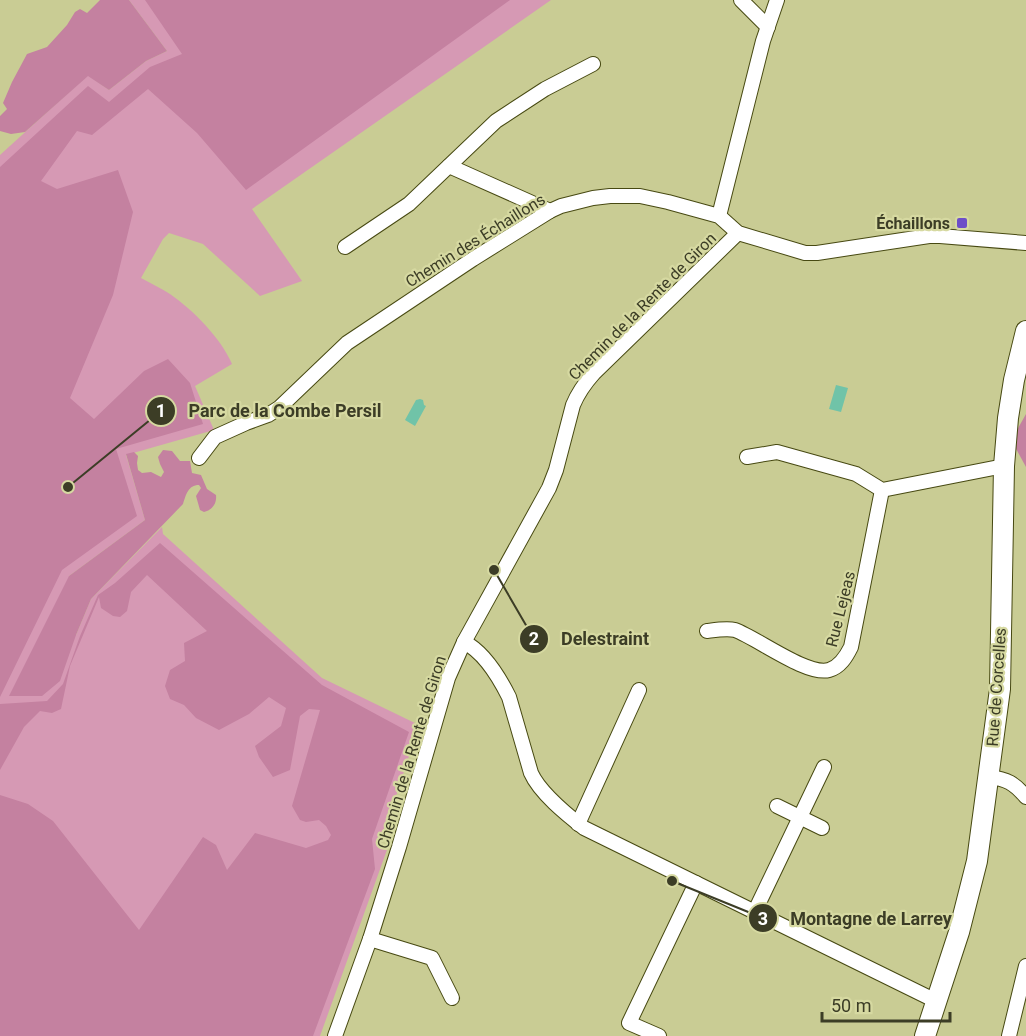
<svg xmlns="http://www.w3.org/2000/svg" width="1026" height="1036" viewBox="0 0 1026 1036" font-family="Roboto,sans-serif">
  <rect width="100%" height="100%" fill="#c9cc94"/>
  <path fill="#d699b4" d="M129,0h422l-299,209 50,72 -42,15 -57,-52 -34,-11 -6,6 -22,39c9,5 20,10 29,16 23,16 51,44 62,70l-37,22 19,44 -88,25 19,65 -76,56 7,59 15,-36 71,-72 1,7 159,144 97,47 -38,118 7,4 -68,189h-320v-881l88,-80 21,15 37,-29 21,-10z"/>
  <g fill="#c481a0">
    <path d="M100,0h29l38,51 -21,10 -37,29 -21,-14 -63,56 -14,2 -11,-3v-15l7,-7 -4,-6 9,-21 15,-28 20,-7 20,-22 8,-13 5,-3 7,4z"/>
    <path d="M145,0h365l-264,190 -49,-57 -49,-44 -56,46 -15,-4 -36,50 16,8 61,-19 15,42 -20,83 -43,103 24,21 50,-48 24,-12 22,24 13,41 -87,25 21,67 -75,54 -62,127v-530l88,-81 21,16 41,-35 32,-13z"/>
    <path d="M1026,414v53l-11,-20 -3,-8z"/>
    <path d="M163,450l9,1 8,10h10l2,12 9,2 6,14 9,6c1,9 -4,15 -12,17l-4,-2 -4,-14 5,-8 -2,-3c-11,0 -13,10 -16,19l-92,95 -15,36 -16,46 -18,15h-33l60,-120 76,-56 -19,-66 8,-2 4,4 -1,7 1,7 4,3 9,-1 10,5 3,-5 -4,-8 -2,-7z"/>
    <path d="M160,543l162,142 87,47 -37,107 3,30 -62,167h-313v-241l28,9 25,17 86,109 64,-93 13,8 11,25 28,-37 51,15 22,-8 3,-5 -5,-9 -7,-6 -13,2 -6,-2 -8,-14 28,-96 -11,-1 -9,7 -10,54 -17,7 -14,-20 -4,-11 26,-20 5,-18 -17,-11 -20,17 -30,16 -23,-12 -12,-13 -14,-6 -5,-13 5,-16 15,-9 -1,-18 23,-12 -60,-56 -16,17 -4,19 -7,6 -7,-1 -12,-8 -2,-11 -29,69 -9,43 -9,4 -12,-2 -16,16 -24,43v-66l47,-3 16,-17 17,-48 18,-41 17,-12z"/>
  </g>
  <g fill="#70c3a8">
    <path d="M836,385l12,3 -7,24 -12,-3z"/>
    <path d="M420,399l3,1 1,5 2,1 -11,20 -10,-6 11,-20z"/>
  </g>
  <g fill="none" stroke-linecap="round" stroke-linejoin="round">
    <defs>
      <g id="street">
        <path d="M741,0l27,27"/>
        <path d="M449,166l101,45"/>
        <path d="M719,216l44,-175 14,-41"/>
        <path d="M345,247l64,-43 87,-83 49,-32 48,-25"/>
        <path d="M747,457l30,-5 79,22 26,16 122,-24"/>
        <path d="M199,458l16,-21 31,-14 22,-8 11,-7 68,-65 126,-84 77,-48 11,-5 32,-8 17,-2h30l28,6 51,14 19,17 67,20h12l112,-17h11l86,7"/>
        <path d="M707,631c8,-1 20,-3 28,-1 22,8 72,46 94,40 11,-3 17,-13 22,-23l31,-157"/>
        <path d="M464,642c20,10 35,35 45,55l22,76c9,20 35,41 53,55l352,173"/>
        <path d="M989,777c18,2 25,6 37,20"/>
        <path d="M777,806l45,22"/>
        <path d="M578,824l61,-134"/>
        <path d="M755,911l69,-144"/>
        <path d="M370,939l62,19 20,40"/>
        <path d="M335,1036l35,-97 29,-92 49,-169 16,-36 85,-154 7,-18 17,-65c5,-12 12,-22 21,-32l144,-140"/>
        <path d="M659,1036l-30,-13 67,-140"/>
        <path d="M1009,1036l17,-70"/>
      </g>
      <path id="secondary" d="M925,1036l34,-104 18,-71 23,-172 4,-223 4,-48 6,-38 12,-49"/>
    </defs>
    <use href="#street" stroke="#474912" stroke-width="16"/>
    <use href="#secondary" stroke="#474912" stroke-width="22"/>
    <use href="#street" stroke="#fff" stroke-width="14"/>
    <use href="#secondary" stroke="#fff" stroke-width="20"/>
  </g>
  <rect fill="#6d4ec8" stroke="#d6d9a1" stroke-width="2" x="956" y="217" width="12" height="12" rx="3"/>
  <g text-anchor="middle" stroke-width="4.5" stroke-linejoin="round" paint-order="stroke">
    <g font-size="16" font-weight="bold" fill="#3c3d26" stroke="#d6d9a1" text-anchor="end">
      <text x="950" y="229">Échaillons</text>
    </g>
    <g font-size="16" fill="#3c3d26" stroke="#d6d9a1">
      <text transform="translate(475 240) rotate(-32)" y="6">Chemin des Échaillons</text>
      <text transform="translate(642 306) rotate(-45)" y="6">Chemin de la Rente de Giron</text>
      <text transform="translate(840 609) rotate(-76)" y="6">Rue Lejeas</text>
      <text transform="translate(996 687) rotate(-86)" y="6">Rue de Corcelles</text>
      <text transform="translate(411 752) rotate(-73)" y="6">Chemin de la Rente de Giron</text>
    </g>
  </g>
  <path fill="none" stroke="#3c3d26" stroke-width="2" d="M68 487L161 411M494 570L534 639M672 881L763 918"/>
  <g fill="#3c3d26" stroke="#d6d9a1" stroke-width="2">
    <circle cx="68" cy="487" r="6"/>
    <circle cx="494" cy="570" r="6"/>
    <circle cx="672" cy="881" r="6"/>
    <circle cx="161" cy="411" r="15"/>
    <circle cx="534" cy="639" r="15"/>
    <circle cx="763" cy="918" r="15"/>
  </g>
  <g font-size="18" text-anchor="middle" font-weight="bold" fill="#fff">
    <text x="161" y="417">1</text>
    <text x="534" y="645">2</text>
    <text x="763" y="925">3</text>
  </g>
  <g font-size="18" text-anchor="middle" font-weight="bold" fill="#3c3d26" stroke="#d6d9a1" stroke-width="4.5" stroke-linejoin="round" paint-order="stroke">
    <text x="285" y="417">Parc de la Combe Persil</text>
    <text x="605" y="645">Delestraint</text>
    <text x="871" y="925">Montagne de Larrey</text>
  </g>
  <path d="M822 1012v9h128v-9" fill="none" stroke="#3c3d26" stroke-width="3"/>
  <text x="831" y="1012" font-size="18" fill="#3c3d26" stroke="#d6d9a1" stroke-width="4.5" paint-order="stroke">50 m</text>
</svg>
